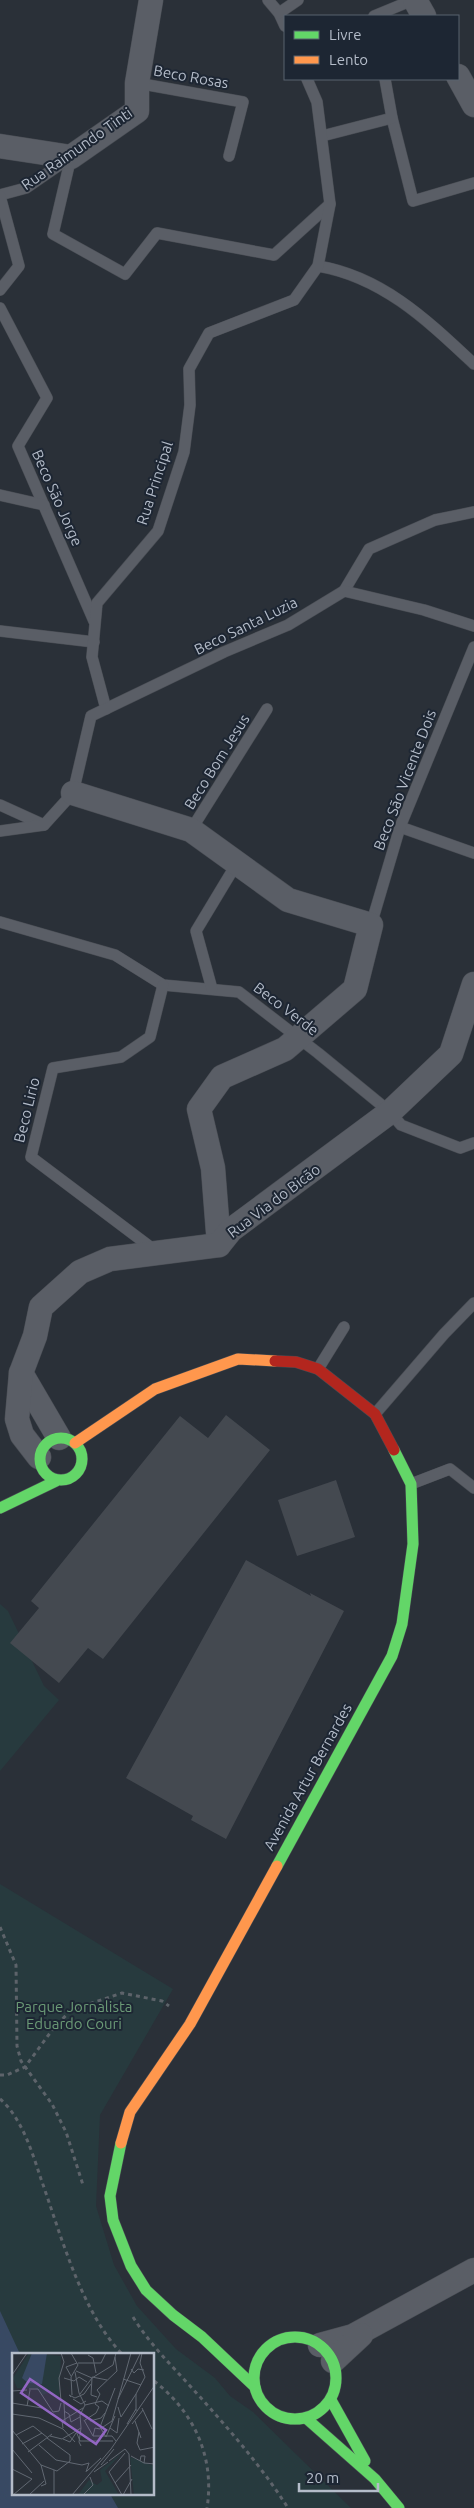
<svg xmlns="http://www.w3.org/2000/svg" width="474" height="2508" viewBox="0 0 474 2508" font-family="Ubuntu,sans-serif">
  <rect width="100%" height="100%" fill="#2a3038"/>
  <g fill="#273a3e" fill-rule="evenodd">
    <path d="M0,1604l8,7 36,75 15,14 -59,71z"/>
    <path d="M0,1884l173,105 -73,126 -4,91 18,59 23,41 39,43 39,29 15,18 23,16 98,96h-351zM14,2354h140v140h-140z"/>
  </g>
  <path fill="#384963" d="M0,2311l20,43h-6v140h96l8,14h-118z"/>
  <g fill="#444950">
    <path d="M226,1415l44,35 -167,209 -15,-11 -29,35 -49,-40 29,-35 -8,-7 149,-185 28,22z"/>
    <path d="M336,1480l19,57 -58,19 -19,-56z"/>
    <path d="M246,1560l65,36 -1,-3 34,18 -118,228 -35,-19 2,-4 -67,-38z"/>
  </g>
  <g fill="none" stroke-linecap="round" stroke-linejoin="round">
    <defs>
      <g id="lane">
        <path d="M268,0l11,13 6,13"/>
        <path d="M279,13l19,-13"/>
        <path d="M374,16l39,-16"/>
        <path d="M137,83l106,19 -14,54"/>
        <path d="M392,118l21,83 61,-18"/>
        <path d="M322,136l70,-18 -7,-39"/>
        <path d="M71,157l-18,77 72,40 32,-41 117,22 56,-51"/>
        <path d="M0,195l26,-7 42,-29"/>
        <path d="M0,196l19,70 -19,24"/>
        <path d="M318,266c65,11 110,55 156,98"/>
        <path d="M0,308l47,90 -29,48 76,175"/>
        <path d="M0,495l44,10"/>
        <path d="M344,591l25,-42 66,-29 39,-8"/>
        <path d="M0,631l94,11"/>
        <path d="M106,709l-14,-52 5,-54 61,-72 26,-79 6,-47 -1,-36 20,-36 85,-33 24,-34 12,-62 -13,-102 -10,-23"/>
        <path d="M0,805l44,20"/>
        <path d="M400,827l74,26"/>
        <path d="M191,830l76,-121"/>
        <path d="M0,831l44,-6 29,-32 18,-77 133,-64 64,-27 56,-34 80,19 50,16"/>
        <path d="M0,922l115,33 48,30 76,7 79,61 72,59 11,13 59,23 14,-5"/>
        <path d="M371,925l29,-98 74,-180"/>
        <path d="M212,989l-16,-58 41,-68"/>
        <path d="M157,1252l-126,-95 22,-89 68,-11 29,-20 13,-52"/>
        <path d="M318,1369l26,-42"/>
        <path d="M375,1414l69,-80 30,-31"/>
        <path d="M411,1484l39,-15 24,19"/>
      </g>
      <g id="street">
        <path d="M415,0l9,16"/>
        <path d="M458,76l16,29"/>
        <path d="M0,146l71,11 66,-46v-28l14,-83"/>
        <path d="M73,793l118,37 97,70 83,25 -16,64 -70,60 -63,28 -23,32 14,59 6,77"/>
        <path d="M21,1373l38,65"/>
        <path d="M39,1457l-17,-22 -5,-16 4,-46 14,-37 6,-29 39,-35 30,-13 109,-14 12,-15 159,-118 61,-58 23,-70"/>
        <path d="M320,2345l33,-9 121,-66"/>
        <path d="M333,2361l28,-26"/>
      </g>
      <g id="fast">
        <circle cx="61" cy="1459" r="21"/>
        <path d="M0,1508l56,-27"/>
        <path d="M277,1866l115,-210 10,-32 11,-80 -2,-60 -17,-34"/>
        <path d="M121,2143l-11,53 3,24 18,46 15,24 27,25 29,22 53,50"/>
        <circle cx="295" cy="2378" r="41"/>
        <path d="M331,2400l34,61"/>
        <path d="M307,2419l68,60 24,29"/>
      </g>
      <g id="slow">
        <path d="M75,1443l80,-54 83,-30 37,2"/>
        <path d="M121,2143l9,-31 60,-88 87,-158"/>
      </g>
      <path id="jam" d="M275,1361l21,1 22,7 57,45 19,36"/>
    </defs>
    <use href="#lane" stroke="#484c53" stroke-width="12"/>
    <use href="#street" stroke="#484c53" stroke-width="25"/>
    <use href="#fast" stroke="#484c53" stroke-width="12"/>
    <use href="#slow" stroke="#484c53" stroke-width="12"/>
    <use href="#jam" stroke="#484c53" stroke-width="12"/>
    <g stroke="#5d636a" stroke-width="3" stroke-dasharray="4 4" stroke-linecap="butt">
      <path d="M0,1927l16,38 1,81 4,15 31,43 14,28 17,53"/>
      <path d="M0,2075h7l18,-8 28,-38 18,-19 51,-17 40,8 7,5"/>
      <path d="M0,2099c22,19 32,53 41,80 20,56 40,132 81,175"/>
      <path d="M133,2317c16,26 37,47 59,71 34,38 68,76 96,120"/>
      <path d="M154,2381c40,31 61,76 53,127"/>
    </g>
    <use href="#lane" stroke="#5a5e66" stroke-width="11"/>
    <use href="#street" stroke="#5a5e66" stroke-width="24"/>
    <use href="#fast" stroke="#63d668" stroke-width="11"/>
    <use href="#slow" stroke="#ff974d" stroke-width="11"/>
    <use href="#jam" stroke="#b3261e" stroke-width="11"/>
  </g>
  <g text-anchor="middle" stroke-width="4" stroke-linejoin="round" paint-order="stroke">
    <g font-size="15" fill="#b4bcc9" stroke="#1d2633">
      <text transform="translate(191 77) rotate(10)" y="5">Beco Rosas</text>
      <text transform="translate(77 149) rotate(-35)" y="5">Rua Raimundo Tinti</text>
      <text transform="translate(155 483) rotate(-72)" y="5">Rua Principal</text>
      <text transform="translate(57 498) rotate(66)" y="5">Beco São Jorge</text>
      <text transform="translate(246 626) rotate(-26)" y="5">Beco Santa Luzia</text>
      <text transform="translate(217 762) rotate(-58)" y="5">Beco Bom Jesus</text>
      <text transform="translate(405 780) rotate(-69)" y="5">Beco São Vicente Dois</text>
      <text transform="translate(286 1009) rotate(37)" y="5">Beco Verde</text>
      <text transform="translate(27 1110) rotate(-76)" y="5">Beco Lirio</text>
      <text transform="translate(274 1201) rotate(-37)" y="5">Rua Via do Bicão</text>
      <text transform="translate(308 1777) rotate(-61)" y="5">Avenida Artur Bernardes</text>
    </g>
    <g font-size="15" fill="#6b9a76" stroke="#1d2633">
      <text x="74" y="2012">Parque Jornalista<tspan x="74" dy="17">Eduardo Couri</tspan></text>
    </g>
  </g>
  <g transform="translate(12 2353)">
    <rect width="142" height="142" fill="#2a3038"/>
    <path d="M17,0l32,3 -2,41h-5l-3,-6 -8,4 -8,-7h-18l-4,-10zM110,100l-17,18 14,24h-41l11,-15 8,5 5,-4 -2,-11zM118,104l24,9v29h-20z" fill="#273a3e"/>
    <path d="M20,0h15l-5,31 -14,-1 -6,-5z" fill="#384963"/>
    <path fill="none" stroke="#616872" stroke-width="1" d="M59,0l7,12 -7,12 1,18M76,2l5,3 3,15M66,10h23l5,-10M119,16l3,4 4,-4 6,1M64,18l16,7 -12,16M0,22l15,-22M59,23l-5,-9 11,-4M80,24l15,3M52,25l10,3 5,-4 8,5M111,26l18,6M17,36h9l15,23 6,-1 2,-8M0,38l15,-1M59,44l-2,-2 6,3 9,-4 7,-10M85,44l-6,-2 1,-17 21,-13 3,-12M61,46l8,5 5,-3M106,46l22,-45M49,48l-2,-23 5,-16 -3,-9M0,50l30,5M52,50l1,19 11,9 4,10h33M73,52l17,-4 7,5M15,53l3,-16M106,54l3,10 15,-23M130,55l10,21M52,58l5,3 2,8 9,-5M124,58v-17l9,-17 -5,-14 2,-10M0,61l27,4 24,11 12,13M72,67l9,16h19l4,5M73,67l11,-7 3,-6 -4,-3 5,-10 -3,-4 20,-19 -2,-14M78,68l11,-3 4,-5M123,68l6,17M115,71l9,-15M120,71l11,-14M51,75l-1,-7 21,-13M98,75l7,5 2,-15M0,77l29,35 16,6 13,-10v-6l-23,-17M127,79l-2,11 3,7 15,-3M4,82l17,-9 15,12M38,83l12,3 19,-11 -1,-13 5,-10 -6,-12 -4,-21M81,83l2,-8 5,1 12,-8 19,-68M94,84l-6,-10 15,-39M94,84l9,-21M51,86l7,3 6,-9M10,91l20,-11M27,92l17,15 26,5 7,-2 -3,9M69,93l-2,-4 2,-14M0,96l20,24M99,96l44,-64M16,99l24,-18M117,101l2,41M119,103l13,7 11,1M97,108l16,-12 4,5M128,108l1,-5h4l-1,7M89,112l13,-16M0,116l20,10 -19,16M42,117v25M75,118l14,-13M82,119l14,-10M103,130l16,-18M29,133l5,-2 -5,-19M17,142l15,-14M60,142l39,-46M71,142l10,-10 -3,-8M110,142l-13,-23 16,-19M111,142l9,-16"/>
    <path fill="#9266c3" fill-opacity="0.15" stroke="#9266c3" stroke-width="2.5" d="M18,26l76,51 -10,14 -75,-51z"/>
    <rect width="142" height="142" fill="none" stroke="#b4bcc9" stroke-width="2.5"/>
  </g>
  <rect x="284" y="15" width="175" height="65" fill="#1d2633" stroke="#59626f"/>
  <rect x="294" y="31" width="25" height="8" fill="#63d668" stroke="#59626f"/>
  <text x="329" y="40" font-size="15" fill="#b4bcc9">Livre</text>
  <rect x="294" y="56" width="25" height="8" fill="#ff974d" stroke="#59626f"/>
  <text x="329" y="65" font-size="15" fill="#b4bcc9">Lento</text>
  <path d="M299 2483v8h79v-8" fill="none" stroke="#b4bcc9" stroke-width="2.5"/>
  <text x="306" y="2483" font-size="15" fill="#b4bcc9" stroke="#1d2633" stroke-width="4" paint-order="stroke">20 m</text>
</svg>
